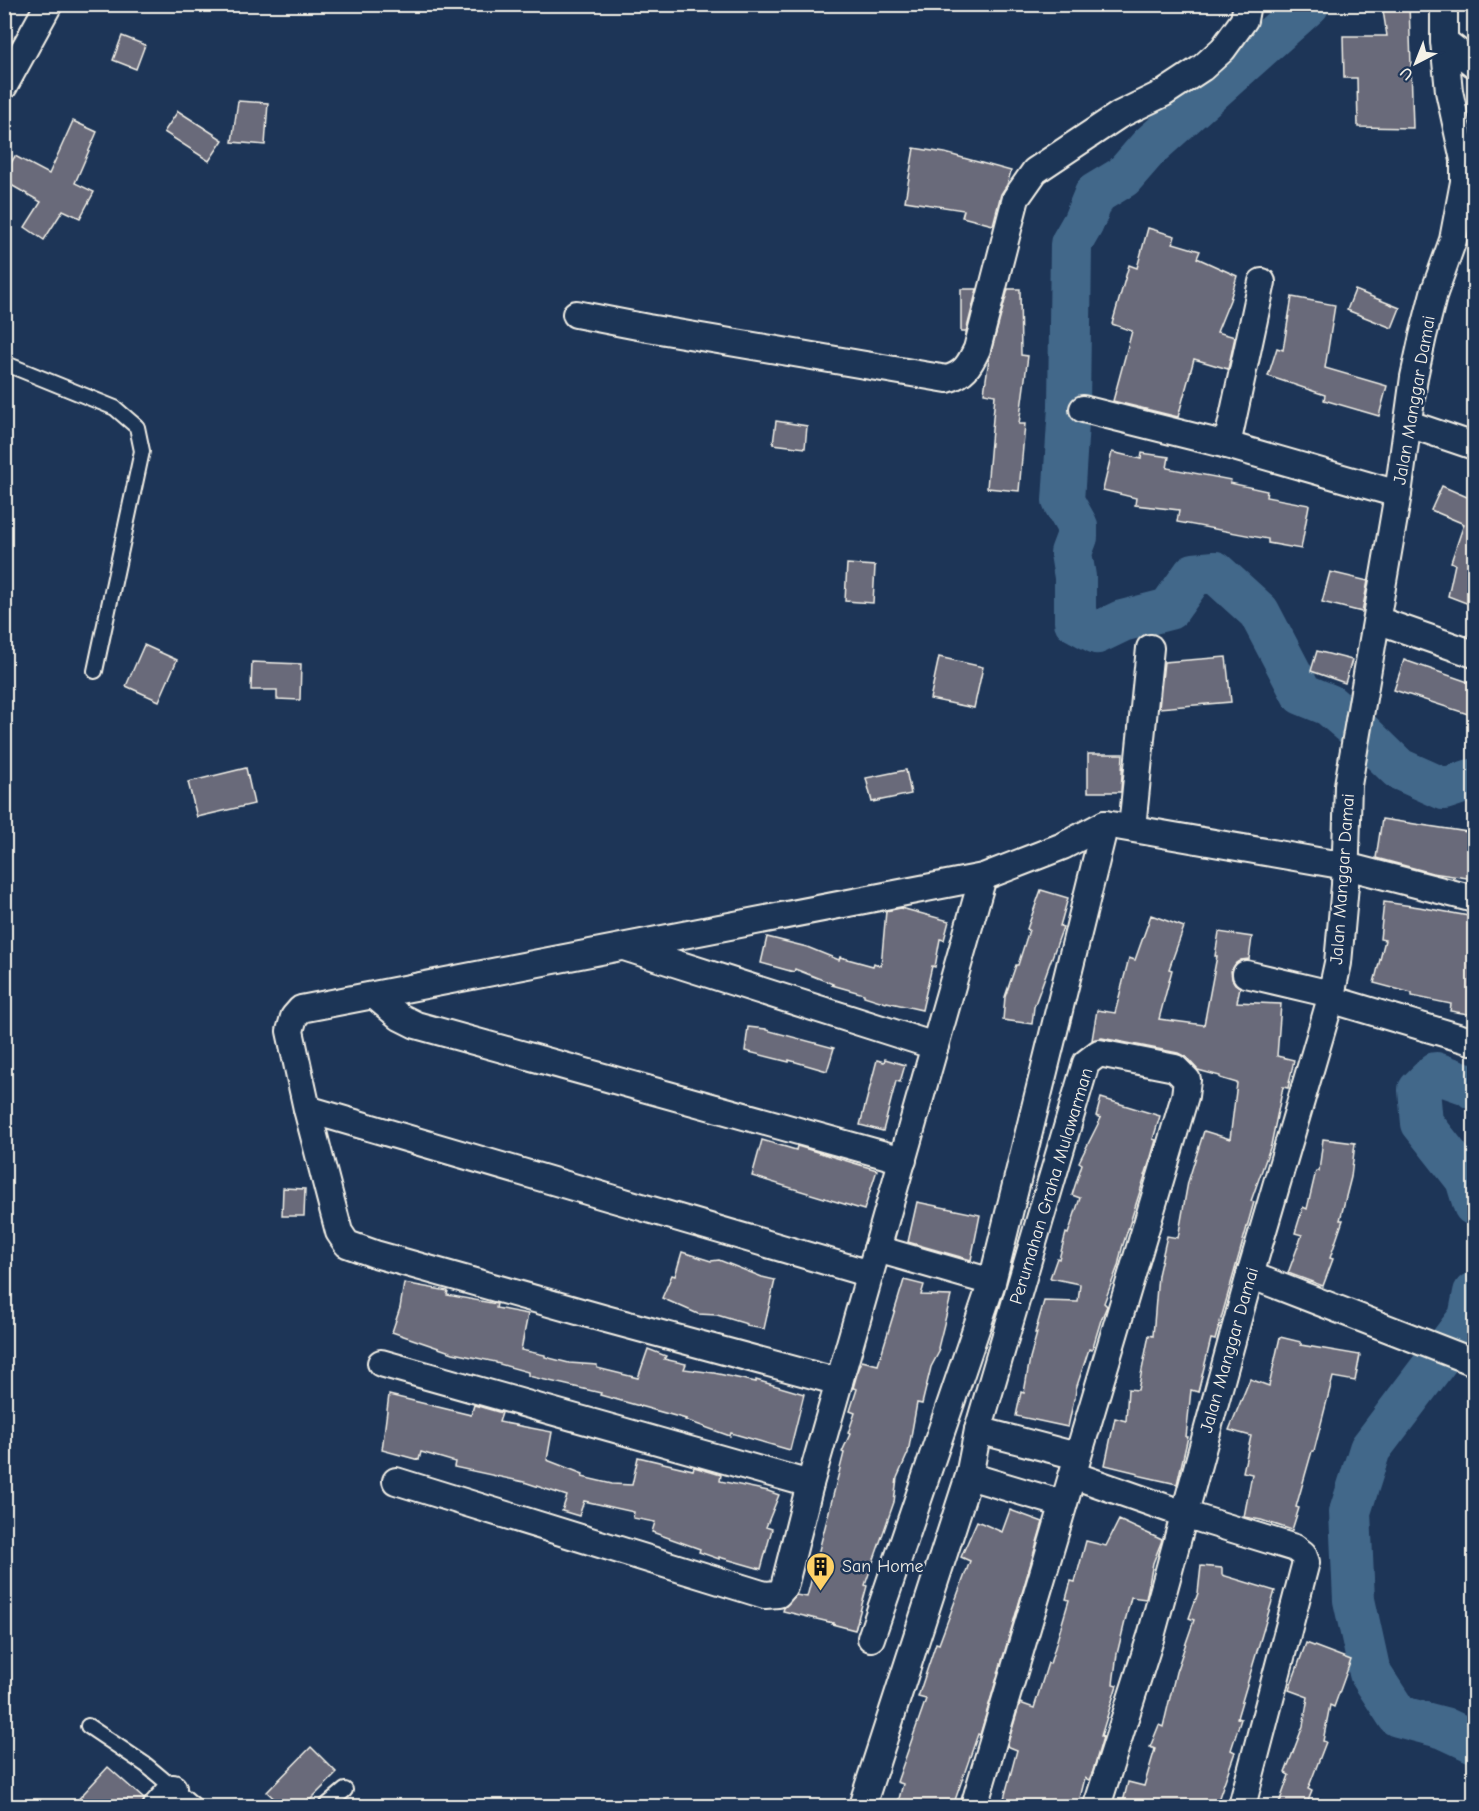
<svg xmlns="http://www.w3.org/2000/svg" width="1479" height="1811" viewBox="0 0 1479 1811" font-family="'Comic Neue',sans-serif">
  <rect width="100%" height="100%" fill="#1d3557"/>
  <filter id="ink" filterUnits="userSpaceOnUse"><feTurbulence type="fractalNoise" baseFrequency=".0167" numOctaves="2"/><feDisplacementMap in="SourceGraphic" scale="12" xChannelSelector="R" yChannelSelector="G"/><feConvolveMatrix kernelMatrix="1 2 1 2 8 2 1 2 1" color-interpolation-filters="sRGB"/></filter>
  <g filter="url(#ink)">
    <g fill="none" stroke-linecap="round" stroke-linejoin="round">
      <g stroke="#43688a" stroke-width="42">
        <path d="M1309,4l-159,142 -27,31 -28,17 -12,29 -12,21 -2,163 -6,94 14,25v11l-6,16 4,24v44l22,12 25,-12 47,-12 25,-35 21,-2 44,40 43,82 27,11 34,29 36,35 45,20 27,-9 3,2"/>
        <path d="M1474,1089l-4,-4 -34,-12 -17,17 3,33 44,56 8,26"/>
        <path d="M1474,1293l-5,25 -99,131 -20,63 4,88 16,73 28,43 46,12 30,14"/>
      </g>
    </g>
    <g fill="#696a7a" stroke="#f4f1e8" stroke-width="1.5">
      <path d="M1382,4h27l4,124 -55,-1 -1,-49h-13l-1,-42h44z"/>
      <path d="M122,36l23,9 -9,24 -23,-9z"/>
      <path d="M238,101l30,2 -3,42 -33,-3z"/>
      <path d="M178,111l45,29 -14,21 -45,-29z"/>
      <path d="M73,121l24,11 -22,51 19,9 -14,26 -17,-8 -19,30 -19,-13 16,-25 -37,-21v-6l11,-19 34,18z"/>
      <path d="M914,148l31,5 66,18 -4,14 -6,9 -8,31 -31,-8 2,-7 -59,-9z"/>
      <path d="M1148,228l27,8 -2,7 27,8 -3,7 40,18 -7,24 -13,32 18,5 -7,32 -34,-10 -16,58 -65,-16 19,-70 -20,-7 17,-59 8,3z"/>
      <path d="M961,289h16l-11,43h-5z"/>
      <path d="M1008,289h12l1,66 7,1 -9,68h6l-6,67 -32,-3 8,-93 -11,-2 5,-34z"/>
      <path d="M1355,290l45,18 -8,20 -45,-18z"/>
      <path d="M1292,297l43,8 -10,63 62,18 -8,30 -55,-16 1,-5 -57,-19 9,-28 6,2z"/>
      <path d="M776,421l31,5 -2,22 -32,-4z"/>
      <path d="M1112,452l29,7 1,-6 27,4 -2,11 64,12 -1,3 37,8 -1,6 43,8 -8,44 -33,-6v-4l-91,-17 2,-12 -44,-5 1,-7 -33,-8z"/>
      <path d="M1442,486l32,14v106l-26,-10 7,-32 -4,-2 13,-38 -33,-14z"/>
      <path d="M847,564l28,2 -2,37 -28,-2z"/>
      <path d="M1330,572l38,9 -6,31 -40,-10z"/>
      <path d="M144,645l33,15 -18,41 -33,-15z"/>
      <path d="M1317,651l35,9 -7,23 -34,-12z"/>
      <path d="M939,657l44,10 -9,41 -44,-9z"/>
      <path d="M1226,657l5,45 -72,6 5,-46z"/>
      <path d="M1404,660l70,24v32l-80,-26z"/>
      <path d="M252,662l49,2 -1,36 -23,-1v-9h-26z"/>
      <path d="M1088,754h35l-2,38h-33z"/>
      <path d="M246,768l8,36 -57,13 -9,-35z"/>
      <path d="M906,770l5,24 -39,8 -6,-24z"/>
      <path d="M1382,819l92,14v46l-42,-6 -56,-15z"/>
      <path d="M1041,890l27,8 -8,28 3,1 -29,80 -2,17 -29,-4 2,-23 11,-32h2l11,-35 -2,-1z"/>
      <path d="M1384,902l35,5 55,10v98l-24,-4 1,-7 -39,-8v-3l-38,-10 11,-43 -5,-1z"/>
      <path d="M901,908l48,13 -5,19 -4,-1 -5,28 -3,-1 -10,44 -35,-8 -1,1 -22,-7v-2l-32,-9 1,-1 -38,-15 -1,3 -33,-9 6,-26 40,10 32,13 1,-3 33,9 1,-3 7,3 5,-55z"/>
      <path d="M1151,915l33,12 -15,42 3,1 -13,49 45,6 13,-69h-2l4,-24 33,5 -3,22 -8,1 -5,3 -5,8 1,8 3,5 5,3 -3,15 44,2 -4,52 17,4 -6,28 -5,-1 -12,58 -20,56 3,1 -39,138 -4,-1 -13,53 -7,-2 -5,47h2l-11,47 -40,-9 1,-2 -33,-8 10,-47 11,3 2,-32 10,1 11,-55 4,1 5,-61 9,-39 11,2 10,-56 16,-51 26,8 7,-56 -17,-5v-2l-22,-6 -12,-13 -8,-4 -76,-15 -10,2 5,-30 18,3 14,-55 6,2z"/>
      <path d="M748,1027l18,2v1l68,18 -7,23 -38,-11v2l-44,-11z"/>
      <path d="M885,1059l20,6 -5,17 -4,-1 -13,50 -23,-6 17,-65 7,2z"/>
      <path d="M1101,1098l59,18 -7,23 3,1 -5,17 -29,91 -4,18 -14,37 3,3 -6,14 -9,30 -3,-1 -13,40 -1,10h-1l-6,28 -52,-11 5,-24 3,1 6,-35 7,-25h-2l9,-32 34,1 2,-18 -30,-6 7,-20 2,1 7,-26 2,1 12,-36 -8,-3 10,-31 -3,-2 22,-44 -5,-2z"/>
      <path d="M1323,1139l32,4 -4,34 -11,43h3l-13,38 3,1 -10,27 -35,-13 14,-38 -7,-2 8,-26 4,2 9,-38h3z"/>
      <path d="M762,1140l34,10 1,-4 80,24 -13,40 -112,-34z"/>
      <path d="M283,1188l22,1 -1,27h-22z"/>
      <path d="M917,1202l63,13 -9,45 -63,-18z"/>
      <path d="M682,1252l29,9 8,-1 43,17 13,3 -11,49 -17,-3v-2l-30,-9 -19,-1 -36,-16 10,-23 3,1z"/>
      <path d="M904,1280l20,5 -3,10 30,1 -13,52 2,2 -9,17 -9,37 -5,-1 -9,50 -11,25 -3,24 -29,83 2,1 -12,44 -23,-6 1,-1 -50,-12 1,-3 12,-13 11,2 37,-144 -2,-1 8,-18 -2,-1 7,-20 -5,-2 7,-22 -4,-1 4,-14 5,-13 16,4z"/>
      <path d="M404,1283l44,8 -1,4 50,9 -1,4 32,6 -7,36 24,5v2l24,6 28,2v3l41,10 10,-29 18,7 -2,3 22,5 -2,5 30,4 42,9v-2l48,14 -14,56 -59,-17 -1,3 -45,-16 1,-1 -86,-24 1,-2 -73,-17v-4l-32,-9v-1l-43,-9 -61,-21 8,-24z"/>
      <path d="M1280,1337l21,5v3l59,10 -5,26 -22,-4 -19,74h-2l-16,56 3,1 -7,22 -31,-10 -17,-3 8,-43 -9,-2 8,-36 -22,-6 21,-51 19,7z"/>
      <path d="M389,1395l82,20 3,-10 28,8 -3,9 53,10 -5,28 36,14 -1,3 30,7 20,1 6,-28 55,13 1,-3 27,8 -1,6 48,10 11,4 -13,32 6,2 -11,40 -42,-12v2l-20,-7 1,-3 -48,-17 3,-10 -22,-4 1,-6 -50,-11 -5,15 -17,-5 5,-15 -43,-14 -70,-15 1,-5 -34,-10 -2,8 -37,-10z"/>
      <path d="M1010,1510l33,12 -63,213 -2,-1 -25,72h-56l6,-22 -6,-2 29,-83 -8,-2 18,-54 3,1 31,-83 -9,-4 16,-36 25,11z"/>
      <path d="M1119,1520l43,20 -9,23 -7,36 -15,-2 -14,57 -4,30 4,1 -16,51 2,1 -10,34 -4,9 -4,-2 -7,28h-76l15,-56 -10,-4 13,-43 14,5 14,-45 2,1 19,-64 -3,-1 5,-18 4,1 11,-41 20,5z"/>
      <path d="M1201,1566l21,2v7l53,16 -38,127 4,1 -10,31 4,2 -19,54h-94l6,-24 16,4 11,-37 -5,-2 9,-22 4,2 13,-55 18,-52 -5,-2 9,-25z"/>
      <path d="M1306,1643l45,17 -17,47 -4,-2 -7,36 3,1 -18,47 4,2 -6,15h-28l11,-31 -4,-2 18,-47 5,-29 -19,-7z"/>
      <path d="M311,1747l26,26 -33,33h-22l-15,-14z"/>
      <path d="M108,1767l36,32 -2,7h-70z"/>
    </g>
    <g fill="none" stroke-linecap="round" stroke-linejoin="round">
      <defs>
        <g id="lane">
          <path d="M4,363l111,45 22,19 5,24 -47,220"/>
          <path d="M88,1726l58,39 49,41"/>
          <path d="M326,1806l19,-16"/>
        </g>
        <g id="street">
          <path d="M1444,41l30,23"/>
          <path d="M4,86l45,-82"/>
          <path d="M576,314l72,14 299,51c17,-5 22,-13 30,-30l39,-151 19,-27 84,-56 45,-22 38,-25 21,-19 21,-29 3,-16"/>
          <path d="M1083,409l144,36 171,49"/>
          <path d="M1409,424l65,22"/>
          <path d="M1227,445l35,-163"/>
          <path d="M1377,620l97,34"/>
          <path d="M1132,828l18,-180"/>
          <path d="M624,947l311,99"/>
          <path d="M1246,974l85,20"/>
          <path d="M375,996l25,21 16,8 487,135"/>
          <path d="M1330,999l141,42"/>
          <path d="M307,1109l563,165"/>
          <path d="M877,1249l115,33"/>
          <path d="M1250,1275l224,87"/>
          <path d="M381,1363l429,121"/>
          <path d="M839,1382l-233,-63 -231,-65 -28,-10 -8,-12 -32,-123 -17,-78 4,-14 7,-8 682,-132 80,-31 42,-22 241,42 128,33"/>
          <path d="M978,1430l99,26"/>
          <path d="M1073,1475l111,39 111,34 8,6 3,8 -64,244"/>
          <path d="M969,1476l94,28"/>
          <path d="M396,1481l369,114 13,-1 6,-7 26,-103 173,-607"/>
          <path d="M871,1638l121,-356 113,-458"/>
          <path d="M157,1806l16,-18"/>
          <path d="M862,1806l107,-330 9,-46 108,-367 13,-10 76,15 12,12 -2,16 -211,710"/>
          <path d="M1097,1806l54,-170 99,-361 79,-270 9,-42 7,-78 3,-100 50,-291 16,-117 9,-41 11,-43 19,-53 11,-58v-22l-15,-69 -5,-50v-37"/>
        </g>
      </defs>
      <use href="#lane" stroke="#f4f1e8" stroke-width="18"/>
      <use href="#street" stroke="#f4f1e8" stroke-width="30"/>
      <use href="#lane" stroke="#1d3557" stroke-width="14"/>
      <use href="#street" stroke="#1d3557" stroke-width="26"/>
    </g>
  </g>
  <defs>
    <symbol id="building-pin" viewBox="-11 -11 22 30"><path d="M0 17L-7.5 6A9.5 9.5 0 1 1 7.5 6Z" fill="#ffd166" stroke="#1d3557"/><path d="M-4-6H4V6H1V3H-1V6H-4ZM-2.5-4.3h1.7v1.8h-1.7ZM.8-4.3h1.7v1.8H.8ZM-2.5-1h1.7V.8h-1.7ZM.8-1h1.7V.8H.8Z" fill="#111"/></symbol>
  </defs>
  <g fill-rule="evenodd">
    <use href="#building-pin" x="804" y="1550" width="33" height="45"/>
  </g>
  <g text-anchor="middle" stroke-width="5" stroke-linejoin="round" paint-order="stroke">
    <g font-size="18" fill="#f4f1e8" stroke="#1d3557">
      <text transform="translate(1414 400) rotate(-80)" y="6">Jalan Manggar Damai</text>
      <text transform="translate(1342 879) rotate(-86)" y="6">Jalan Manggar Damai</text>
      <text transform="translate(1051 1186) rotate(-73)" y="6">Perumahan Graha Mulawarman</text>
      <text transform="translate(1229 1350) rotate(-74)" y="6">Jalan Manggar Damai</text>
    </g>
    <g font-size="18" fill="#f4f1e8" stroke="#1d3557" text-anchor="start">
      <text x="842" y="1572">San Home</text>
    </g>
  </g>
  <rect width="1479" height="1811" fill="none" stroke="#1d3557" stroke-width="24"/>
  <rect x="12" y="12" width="1455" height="1787" fill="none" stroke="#f4f1e8" stroke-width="2" filter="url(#ink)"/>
  <g transform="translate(1416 63) rotate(222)" stroke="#1d3557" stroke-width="4.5" paint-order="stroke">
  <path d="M0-4.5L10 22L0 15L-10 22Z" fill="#f4f1e8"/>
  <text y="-9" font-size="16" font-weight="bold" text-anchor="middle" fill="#f4f1e8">U</text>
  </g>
</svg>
